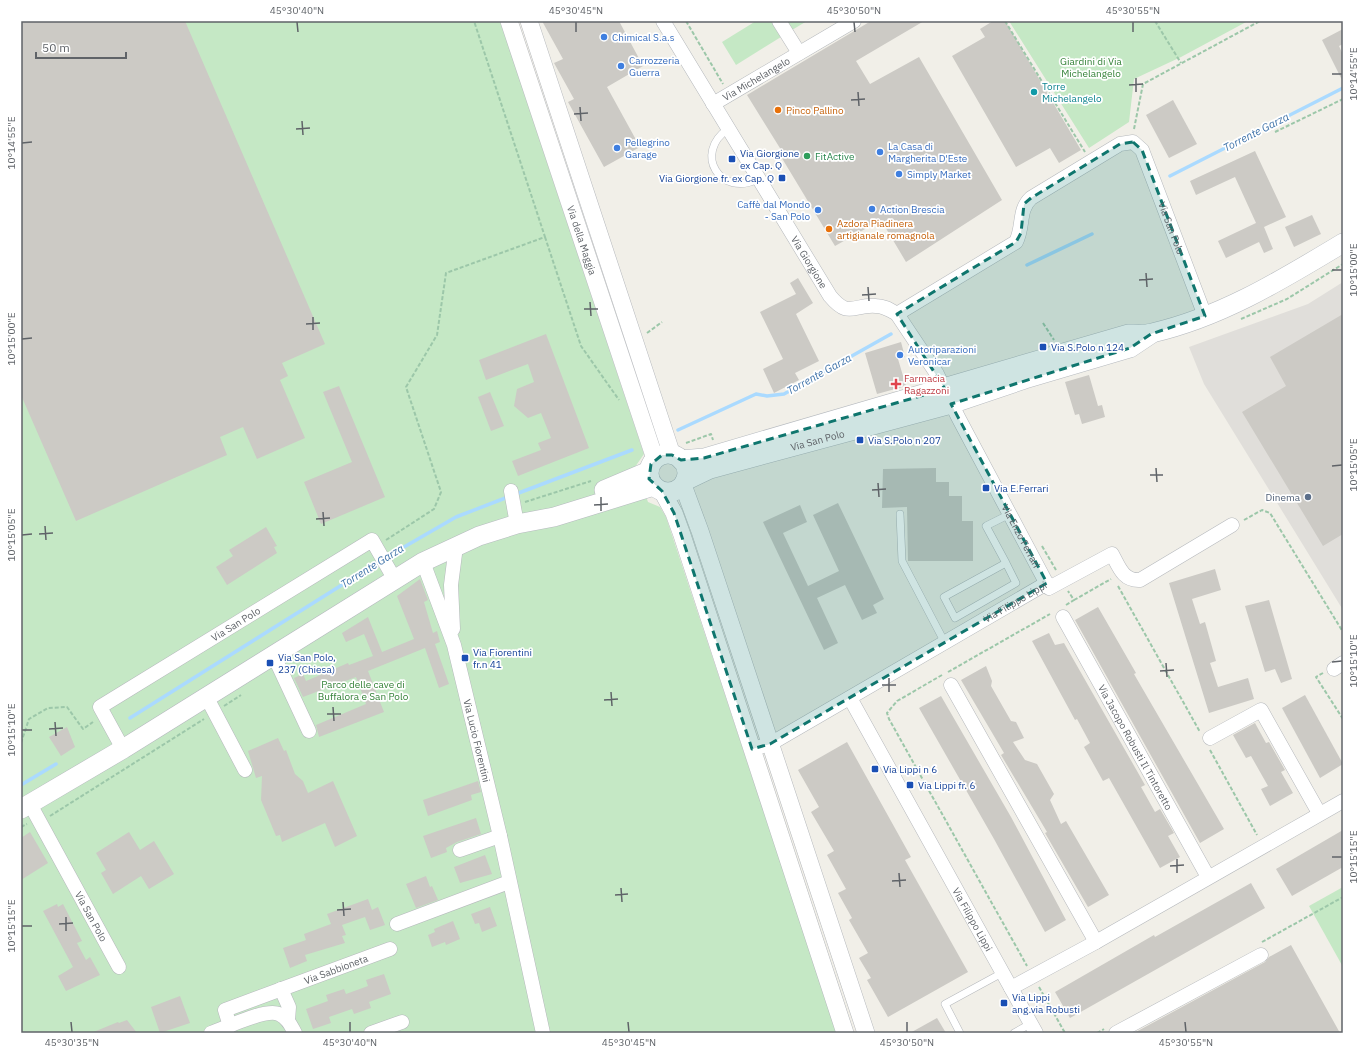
<svg xmlns="http://www.w3.org/2000/svg" width="1364" height="1054" viewBox="0 0 1364 1054" font-family="'IBM Plex Sans',sans-serif">
  <rect width="100%" height="100%" fill="#f1efe8"/>
  <path fill="#e0deda" d="M1343,282v328l-139,-226 -15,-37 119,-43z"/>
  <g fill="#c5e8c5">
    <path d="M21,21h479l144,433 -9,13 13,35 12,5 6,10 171,516h-816z"/>
    <path d="M756,21h16l9,16 -45,28 -14,-23z"/>
    <path d="M787,21h20l-15,9z"/>
    <path d="M1009,21h239l-67,36 -47,22 -5,43 -40,26z"/>
    <path d="M1343,887v80l-34,-61z"/>
  </g>
  <g fill="none" stroke-linecap="round" stroke-linejoin="round">
    <g stroke="#aadaff" stroke-width="3.5">
      <path d="M1170,176l173,-88"/>
      <path d="M1027,265l65,-31"/>
      <path d="M678,430l78,-36 11,2 17,-2 107,-60"/>
      <path d="M516,494l116,-44"/>
      <path d="M385,558l71,-41 52,-20"/>
      <path d="M130,718l250,-157"/>
      <path d="M21,785l35,-21"/>
    </g>
  </g>
  <g fill="#cccac5">
    <path d="M21,21h164l140,323 -43,19 6,13 -8,4 25,58 -48,21 -14,-32 -23,10 7,18 -151,66 -55,-126z"/>
    <path d="M542,21h77l24,45 -36,21 33,60 -36,20 -36,-65 6,-3 -20,-36 9,-4z"/>
    <path d="M871,21h53l-68,40 14,23 49,-27 83,143 -96,62 -25,-42 -46,26 -55,-91 3,-2 -36,-58z"/>
    <path d="M993,21h12l76,129 -22,13 -9,-15 -34,19 -64,-111 33,-19 -5,-8z"/>
    <path d="M1343,29v15l-4,2 4,9v27l-21,-42z"/>
    <path d="M1173,100l24,44 -28,14 -23,-43z"/>
    <path d="M1255,151l31,66 -22,10 9,22 -9,4 -5,-11 -33,16 -8,-17 38,-18 -21,-46 -39,18 -6,-14z"/>
    <path d="M1312,215l9,19 -27,13 -9,-20z"/>
    <path d="M798,278l15,25 -17,11 23,47 -24,12 4,7 -25,13 -11,-24 20,-10 -23,-47 36,-18 -6,-11z"/>
    <path d="M1343,314v220l-20,12 -81,-134 44,-26 -16,-29z"/>
    <path d="M546,334l43,114 -71,28 -6,-15 29,-11 -3,-7 13,-5 -10,-25 -13,5 -14,-12 3,-17 17,-7 -6,-18 -42,16 -7,-20z"/>
    <path d="M901,342l4,15 -7,2 8,27 -29,8 -12,-41z"/>
    <path d="M1089,375l9,31 4,-1 3,12 -23,7 -3,-10 -4,1 -10,-33z"/>
    <path d="M339,386l46,111 -64,27 -17,-42 48,-20 -29,-70z"/>
    <path d="M490,392l14,34 -13,5 -13,-34z"/>
    <path d="M936,468v14h13v14h13v25h11v40h-65l-1,-54 -25,1 1,-39z"/>
    <path d="M838,503l46,96 -11,6 4,8 -15,7 -17,-35 -28,13 21,45 -14,7 -61,-128 37,-17 7,17 -24,11 25,53 31,-15 -26,-56z"/>
    <path d="M266,527l11,19 -3,1 3,6 -50,32 -11,-18 17,-11 -4,-6z"/>
    <path d="M1215,569l6,21 -29,9 8,25 5,-2 11,39 -6,2 8,24 30,-9 6,21 -45,14 -40,-130z"/>
    <path d="M420,579l8,21 -4,2 9,31 4,-2 3,11 -5,2 14,40 -10,4 -14,-40 -57,23 16,41 -65,25 -3,-12 50,-21 -10,-27 -53,20 -9,-19 9,-4 3,7 42,-18 1,2 24,-9 -9,-22 -18,8 -4,-9 26,-16 14,35 32,-13 -17,-43z"/>
    <path d="M1269,600l23,79 -11,4 -6,-14 -10,3 -20,-66z"/>
    <path d="M1098,607l38,66 -2,1 90,155 -24,14 -125,-223z"/>
    <path d="M1049,633l6,12 9,-2 81,142 -4,2 14,25 5,-3 14,24 -6,3 12,21 -20,11 -51,-90 -6,3 -19,-34 6,-4 -13,-24 -2,1 -43,-79z"/>
    <path d="M986,666l6,15 -1,5 20,35 5,1 8,16 -11,4 12,18 12,4 17,30 -4,6 11,24 5,-3 43,74 -21,12 -43,-74 2,-1 -46,-77 3,-2 -43,-73z"/>
    <path d="M1305,695l38,69 -23,14 -38,-70z"/>
    <path d="M941,696l70,121 55,103 -21,12 -51,-93 -75,-131z"/>
    <path d="M1255,723l11,20 3,-1 16,28 -4,2 12,21 -23,13 -9,-17 7,-3 -17,-30 -5,2 -13,-23z"/>
    <path d="M67,727l8,20 -14,9 -12,-19z"/>
    <path d="M278,738l6,13 2,-1 9,24 8,7 5,12 25,-12 24,55 -22,11 -10,-24 -43,19 -2,-7 -4,1 -15,-36 1,-24 -6,2 -8,-27z"/>
    <path d="M847,742l64,115 -6,3 63,112 -80,45 -21,-37 4,-2 -12,-20 9,-5 -19,-33 3,-2 -14,-25 8,-4 -19,-34 7,-4 -23,-39 8,-5 -21,-37z"/>
    <path d="M478,781l3,11 -10,3 1,5 -44,16 -5,-16z"/>
    <path d="M476,818l5,16 -24,8 -11,6 1,4 -16,6 -8,-22z"/>
    <path d="M1343,830v37l-51,29 -16,-27z"/>
    <path d="M30,832l18,31 -27,17v-42z"/>
    <path d="M129,832l11,18 14,-9 20,33 -25,15 -8,-13 -28,18 -12,-21 5,-3 -10,-17z"/>
    <path d="M485,855l7,19 -32,9 -6,-16z"/>
    <path d="M426,876l4,11 2,-1 6,14 -22,8 -10,-24z"/>
    <path d="M1251,883l14,25 -195,110 -15,-26 99,-57 1,2z"/>
    <path d="M368,899l4,11 6,-3 7,18 -15,5 -5,-13 -23,8 4,10 -4,1 3,7 -40,12 2,6 -17,7 -7,-20 23,-8 -2,-6 27,-10 -4,-10z"/>
    <path d="M57,904l1,3 5,-3 19,37 -5,2 9,17 4,-3 10,18 -34,16 -8,-15 15,-9 -30,-56z"/>
    <path d="M490,907l7,19 -15,6 -3,-9 -4,1 -4,-10z"/>
    <path d="M453,921l7,18 -14,6 -1,-3 -13,5 -4,-12 7,-3 -1,-3z"/>
    <path d="M1291,945l49,88h-206l131,-71 4,-5z"/>
    <path d="M384,974l7,20 -22,8 2,6 -17,6 -2,-5 -23,8 2,6 -18,6 -7,-20 22,-8 -2,-6 18,-6 2,5 22,-8 -2,-6z"/>
    <path d="M180,996l10,27 -30,10 -9,-26z"/>
    <path d="M937,1018l9,15h-36z"/>
    <path d="M127,1020l10,13h-46l27,-11 1,1z"/>
  </g>
  <g fill="none" stroke-linecap="round" stroke-linejoin="round">
    <defs>
      <g id="service">
        <path d="M728,129c-35,24 -8,69 30,50"/>
        <path d="M900,514l2,47 43,82"/>
        <path d="M1006,563l10,20 -61,35 -11,-21 62,-34 -20,-37 24,-12"/>
        <path d="M960,1033l-15,-29 57,-31"/>
        <path d="M1014,1033l16,-9"/>
      </g>
      <g id="minor">
        <path id="s1" d="M663,21l167,275c19,23 23,8 46,10 8,0 14,4 21,8l40,60 21,43 91,171 63,-34c7,13 11,27 28,26l92,-55"/>
        <path d="M779,21l20,32"/>
        <path id="s2" d="M713,104l141,-83"/>
        <path id="s3" d="M897,314l119,-72c8,-16 2,-32 15,-44l89,-54 13,-2 9,8 63,166"/>
        <path d="M511,491l6,33"/>
        <path id="s4" d="M423,562l31,83 46,191 43,197"/>
        <path id="s5" d="M1063,617l145,260"/>
        <path d="M453,629l-2,-44 5,-39"/>
        <path d="M274,656l35,75"/>
        <path d="M1334,669l9,-6"/>
        <path d="M951,685l145,257"/>
        <path d="M206,696l39,74"/>
        <path id="s6" d="M850,698l186,335"/>
        <path d="M1210,738l51,-28 58,103"/>
        <path id="s7" d="M123,749l-23,-42 272,-167 23,40"/>
        <path id="s8" d="M752,749l18,-5 277,-161"/>
        <path id="s9" d="M30,804l89,163"/>
        <path d="M460,850l40,-14"/>
        <path d="M397,924l112,-42"/>
        <path d="M1011,988l85,-46 247,-141"/>
        <path d="M281,989l8,18 -1,13"/>
        <path id="s10" d="M230,1026l-5,-16 165,-61"/>
        <path d="M211,1033c15,-5 54,-25 68,-19 9,4 12,12 16,19"/>
        <path d="M371,1033l31,-11"/>
        <path d="M1116,1033l145,-78"/>
      </g>
      <g id="tertiary">
        <path id="s11" d="M509,21l146,438"/>
        <path d="M529,21l143,434"/>
        <path d="M683,485l17,46 166,502"/>
        <path d="M662,491l12,22 8,22 163,498"/>
      </g>
      <g id="secondary">
        <circle cx="668" cy="473" r="19"/>
        <path d="M681,460l23,-2 424,-124c7,0 17,1 24,-1 70,-16 131,-54 191,-90"/>
        <path id="s12" d="M685,481l25,-12 241,-65 74,-25 105,-31 21,-14"/>
        <path d="M604,490l45,-19"/>
        <path d="M21,809l102,-60 300,-187 56,-26 38,-12 37,-7 100,-31"/>
      </g>
    </defs>
    <use href="#service" stroke="#b5b8bc" stroke-width="8"/>
    <use href="#minor" stroke="#b5b8bc" stroke-width="15"/>
    <use href="#tertiary" stroke="#b5b8bc" stroke-width="18"/>
    <use href="#secondary" stroke="#b6babf" stroke-width="20"/>
    <g stroke="#9cc7a9" stroke-width="2" stroke-dasharray="4 2" stroke-linecap="butt">
      <path d="M686,21l37,63"/>
      <path d="M1005,21l80,131"/>
      <path d="M1155,21l26,42"/>
      <path d="M1134,129l9,-45 117,-63"/>
      <path d="M1275,132l68,-33"/>
      <path d="M545,237l36,109 38,54"/>
      <path d="M1241,319l46,-20 56,-35"/>
      <path d="M1043,323l11,17"/>
      <path d="M647,333l15,-11"/>
      <path d="M686,443l25,-9 2,6"/>
      <path d="M525,502l66,-21"/>
      <path d="M1244,520l18,-10 8,3 73,119"/>
      <path d="M386,540l48,-31 7,-17 -35,-105 31,-52 9,-62 99,-36 -71,-216"/>
      <path d="M1042,546l14,24"/>
      <path d="M1118,586l82,146"/>
      <path d="M1074,600l37,-21"/>
      <path d="M1066,605l8,-5 -6,-9"/>
      <path d="M948,672l102,-58"/>
      <path d="M1323,673l-7,4 27,42"/>
      <path d="M942,675l-45,26 -10,12 2,6 138,247"/>
      <path d="M224,706l17,-11"/>
      <path d="M21,743l8,-24 19,-11 19,-1 16,22 10,-7"/>
      <path d="M1210,750l47,85"/>
      <path d="M50,816l154,-97"/>
      <path d="M21,827l6,-3"/>
      <path d="M1262,942l81,-45"/>
      <path d="M1039,987l26,46"/>
      <path d="M1097,1033l7,-4"/>
    </g>
    <use href="#service" stroke="#fff" stroke-width="7"/>
    <use href="#minor" stroke="#fff" stroke-width="14"/>
    <use href="#tertiary" stroke="#fff" stroke-width="17"/>
    <use href="#secondary" stroke="#fff" stroke-width="19"/>
  </g>
  <path fill="#0f766e" fill-opacity="0.2" stroke="#0f766e" stroke-width="3" stroke-dasharray="8 5" stroke-linejoin="round" d="M1133,142l9,8 63,166 -54,18 -21,14 -179,56 96,179 -277,161 -18,5 -78,-236 -12,-22 -13,-12 2,-15 11,-9h10l9,5 23,-2 241,-69 -48,-75 119,-72 5,-9 3,-29 7,-6 89,-54z"/>
  <path fill="none" stroke="#5f6368" stroke-width="1.5" d="M297,22l1,10M576,22v10M854,22l1,10M1133,22v10M1332,74h10M1136,78v14M1129,85l14,-1M858,92l1,14M851,100l14,-1M580,107l1,14M574,114l14,-1M302,121l1,14M296,129l14,-1M22,143l10,-1M1332,270h10M1146,273l1,14M1139,280l14,-1M868,287l1,14M862,295l14,-1M590,302l1,14M584,309h14M313,317v13M306,324l14,-1M22,339l10,-1M1332,466l10,-1M1156,468l1,14M1150,475h13M878,483l1,14M872,490l14,-1M601,497v14M594,505l14,-1M323,512l1,14M316,519l14,-1M45,526l1,14M39,534l14,-1M22,535l10,-1M1332,662l10,-1M1166,663l1,14M1160,671l14,-1M889,678v14M882,685h14M611,692l1,14M604,700l14,-1M333,707l1,14M327,714h14M55,722l1,14M49,729l14,-1M22,730h10M1332,857h10M1177,859v14M1170,866l14,-1M899,873l1,14M892,881l14,-1M621,888l1,14M615,895l13,-1M343,902l1,14M337,910l14,-1M66,917v14M59,924l14,-1M22,926h10M71,1022l1,10M350,1022v10M628,1022l1,10M907,1022v10M1185,1022l1,10"/>
  <g fill="#3f7fe0" stroke="#fff" stroke-width="1.5">
    <circle cx="604" cy="37" r="4"/>
    <circle cx="621" cy="66" r="4"/>
    <circle cx="617" cy="148" r="4"/>
    <circle cx="880" cy="152" r="4"/>
    <circle cx="899" cy="174" r="4"/>
    <circle cx="872" cy="209" r="4"/>
    <circle cx="818" cy="210" r="4"/>
    <circle cx="900" cy="355" r="4"/>
  </g>
  <circle fill="#0f9aa8" stroke="#fff" stroke-width="1.5" cx="1034" cy="92" r="4"/>
  <g fill="#e8710a" stroke="#fff" stroke-width="1.5">
    <circle cx="778" cy="110" r="4"/>
    <circle cx="829" cy="229" r="4"/>
  </g>
  <circle fill="#2e9e5b" stroke="#fff" stroke-width="1.5" cx="807" cy="156" r="4"/>
  <g fill="#1a4fb4" stroke="#fff" stroke-width="1.5">
    <rect x="728" y="155" width="8" height="8" rx="2"/>
    <rect x="778" y="174" width="8" height="8" rx="2"/>
    <rect x="1039" y="343" width="8" height="8" rx="2"/>
    <rect x="856" y="436" width="8" height="8" rx="2"/>
    <rect x="982" y="484" width="8" height="8" rx="2"/>
    <rect x="461" y="654" width="8" height="8" rx="2"/>
    <rect x="266" y="659" width="8" height="8" rx="2"/>
    <rect x="871" y="765" width="8" height="8" rx="2"/>
    <rect x="906" y="781" width="8" height="8" rx="2"/>
    <rect x="1000" y="999" width="8" height="8" rx="2"/>
  </g>
  <path fill="#e0444e" stroke="#fff" stroke-width="1.5" d="M894 378h4v4h4v4h-4v4h-4v-4h-4v-4h4z"/>
  <circle fill="#5c6f8a" stroke="#fff" stroke-width="1.5" cx="1308" cy="497" r="4"/>
  <g text-anchor="middle" stroke-width="3.5" stroke-linejoin="round" paint-order="stroke">
    <g font-size="10" fill="#366cbe" stroke="#fff" text-anchor="start">
      <text x="612" y="41">Chimical S.a.s</text>
      <text x="629" y="64">Carrozzeria<tspan x="629" dy="12">Guerra</tspan></text>
      <text x="625" y="146">Pellegrino<tspan x="625" dy="12">Garage</tspan></text>
      <text x="888" y="150">La Casa di<tspan x="888" dy="12">Margherita D'Este</tspan></text>
      <text x="907" y="178">Simply Market</text>
      <text x="810" y="208" text-anchor="end">Caffè dal Mondo<tspan x="810" dy="12">- San Polo</tspan></text>
      <text x="880" y="213">Action Brescia</text>
      <text x="908" y="353">Autoriparazioni<tspan x="908" dy="12">Veronicar</tspan></text>
    </g>
    <g font-size="10" fill="#348238" stroke="#fff">
      <text x="1091" y="65">Giardini di Via<tspan x="1091" dy="12">Michelangelo</tspan></text>
      <text x="363" y="688">Parco delle cave di<tspan x="363" dy="12">Buffalora e San Polo</tspan></text>
    </g>
    <g font-size="10" fill="#5f6368" stroke="#fff">
      <text dy="4" stroke="none"><textPath href="#s2" startOffset="50">Via Michelangelo</textPath></text>
      <text dy="4" stroke="none"><textPath href="#s3" startOffset="399">Via San Polo</textPath></text>
      <text dy="4" stroke="none"><textPath href="#s11" startOffset="231">Via della Maggia</textPath></text>
      <text dy="4" stroke="none"><textPath href="#s1" startOffset="282">Via Giorgione</textPath></text>
      <text dy="4" stroke="none"><textPath href="#s12" startOffset="139">Via San Polo</textPath></text>
      <text dy="4" stroke="none"><textPath href="#s1" startOffset="650">Via Enzo Ferrari</textPath></text>
      <text dy="4" stroke="none"><textPath href="#s8" startOffset="302">Via Filippo Lippi</textPath></text>
      <text dy="4" stroke="none"><textPath href="#s7" startOffset="207">Via San Polo</textPath></text>
      <text dy="4" stroke="none"><textPath href="#s4" startOffset="187">Via Lucio Fiorentini</textPath></text>
      <text dy="4" stroke="none"><textPath href="#s5" startOffset="149">Via Jacopo Robusti Il Tintoretto</textPath></text>
      <text dy="4" stroke="none"><textPath href="#s9" startOffset="128">Via San Polo</textPath></text>
      <text dy="4" stroke="none"><textPath href="#s6" startOffset="253">Via Filippo Lippi</textPath></text>
      <text dy="4" stroke="none"><textPath href="#s10" startOffset="135">Via Sabbioneta</textPath></text>
    </g>
    <g font-size="10" fill="#0d838f" stroke="#fff" text-anchor="start">
      <text x="1042" y="90">Torre<tspan x="1042" dy="12">Michelangelo</tspan></text>
    </g>
    <g font-size="10" fill="#c56008" stroke="#fff" text-anchor="start">
      <text x="786" y="114">Pinco Pallino</text>
      <text x="837" y="227">Azdora Piadinera<tspan x="837" dy="12">artigianale romagnola</tspan></text>
    </g>
    <g font-size="10" fill="#164399" stroke="#fff" text-anchor="start">
      <text x="740" y="157">Via Giorgione<tspan x="740" dy="12">ex Cap. Q</tspan></text>
      <text x="774" y="182" text-anchor="end">Via Giorgione fr. ex Cap. Q</text>
      <text x="1051" y="351">Via S.Polo n 124</text>
      <text x="868" y="444">Via S.Polo n 207</text>
      <text x="994" y="492">Via E.Ferrari</text>
      <text x="473" y="656">Via Fiorentini<tspan x="473" dy="12">fr.n 41</tspan></text>
      <text x="278" y="661">Via San Polo,<tspan x="278" dy="12">237 (Chiesa)</tspan></text>
      <text x="883" y="773">Via Lippi n 6</text>
      <text x="918" y="789">Via Lippi fr. 6</text>
      <text x="1012" y="1001">Via Lippi<tspan x="1012" dy="12">ang.via Robusti</tspan></text>
    </g>
    <g font-size="10" fill="#27864d" stroke="#fff" text-anchor="start">
      <text x="815" y="160">FitActive</text>
    </g>
    <g font-size="10" fill="#be3a42" stroke="#fff" text-anchor="start">
      <text x="904" y="382">Farmacia<tspan x="904" dy="12">Ragazzoni</tspan></text>
    </g>
    <g font-size="10" fill="#4e5e75" stroke="#fff" text-anchor="end">
      <text x="1300" y="501">Dinema</text>
    </g>
    <g font-size="11" font-style="italic" fill="#4174aa" stroke="#fff">
      <text transform="translate(1256 132) rotate(-27)" y="4">Torrente Garza</text>
      <text transform="translate(819 374) rotate(-29)" y="4">Torrente Garza</text>
      <text transform="translate(372 566) rotate(-32)" y="4">Torrente Garza</text>
    </g>
  </g>
  <rect width="1364" height="1054" fill="none" stroke="#ffffff" stroke-width="44"/>
  <path d="M36 52v6h90v-6" fill="none" stroke="#5f6368" stroke-width="2"/>
  <text x="42" y="52" font-size="12" fill="#5f6368" stroke="#ffffff" stroke-width="3" paint-order="stroke">50 m</text>
  <rect x="22" y="22" width="1320" height="1010" fill="none" stroke="#5f6368" stroke-width="1.5"/>
  <g font-size="10" text-anchor="middle" fill="#5f6368">
    <text x="297" y="14">45°30'40"N</text>
    <text x="576" y="14">45°30'45"N</text>
    <text x="854" y="14">45°30'50"N</text>
    <text x="1133" y="14">45°30'55"N</text>
    <text transform="translate(1353 74) rotate(-90)" y="4">10°14'55"E</text>
    <text transform="translate(11 143) rotate(-90)" y="4">10°14'55"E</text>
    <text transform="translate(1353 270) rotate(-90)" y="4">10°15'00"E</text>
    <text transform="translate(11 339) rotate(-90)" y="4">10°15'00"E</text>
    <text transform="translate(1353 465) rotate(-90)" y="4">10°15'05"E</text>
    <text transform="translate(11 535) rotate(-90)" y="4">10°15'05"E</text>
    <text transform="translate(1353 661) rotate(-90)" y="4">10°15'10"E</text>
    <text transform="translate(11 730) rotate(-90)" y="4">10°15'10"E</text>
    <text transform="translate(1353 857) rotate(-90)" y="4">10°15'15"E</text>
    <text transform="translate(11 926) rotate(-90)" y="4">10°15'15"E</text>
    <text x="72" y="1046">45°30'35"N</text>
    <text x="350" y="1046">45°30'40"N</text>
    <text x="629" y="1046">45°30'45"N</text>
    <text x="907" y="1046">45°30'50"N</text>
    <text x="1186" y="1046">45°30'55"N</text>
  </g>
</svg>
